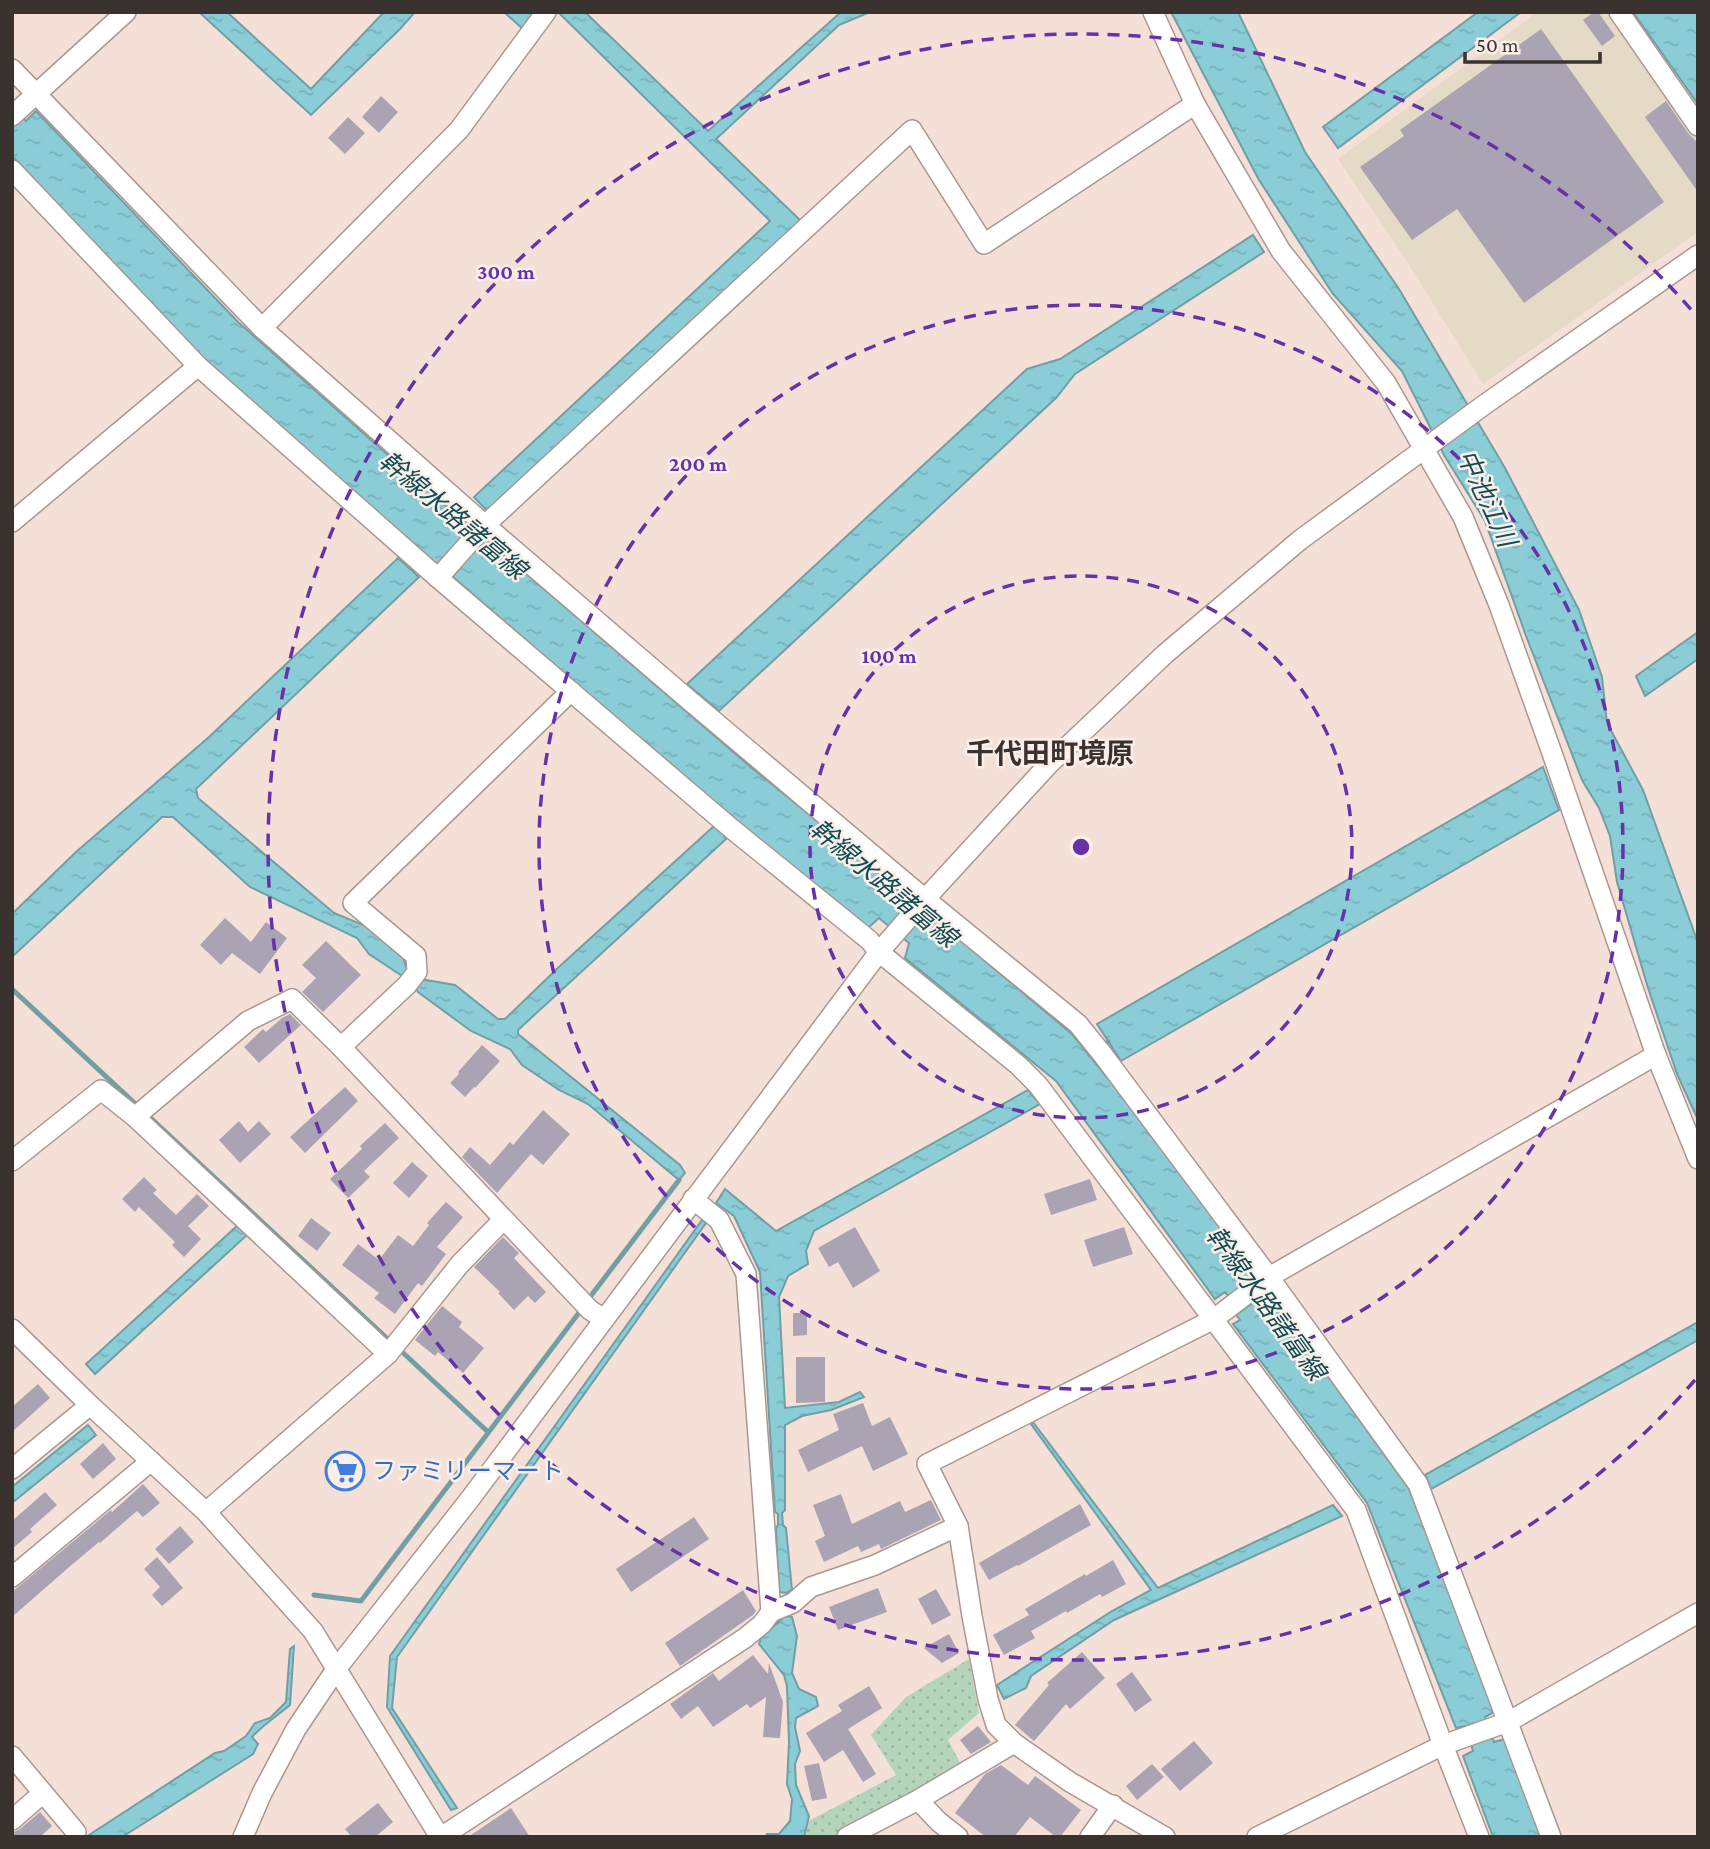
<svg xmlns="http://www.w3.org/2000/svg" width="1710" height="1849" viewBox="0 0 1710 1849" font-family="'Crimson Pro','Noto Sans JP',serif">
  <defs>
    <pattern id="grass-dots" width="8" height="8" patternUnits="userSpaceOnUse" patternTransform="scale(1.75)"><rect width="8" height="8" fill="#b4d5bc"/><path d="M2 2h.1M6 6h.1" fill="none" stroke="#9cb7a2" stroke-width="1.8" stroke-linecap="round"/></pattern>
    <pattern id="water-ripples" width="26" height="14" patternUnits="userSpaceOnUse" patternTransform="scale(1.75)"><rect width="26" height="14" fill="#8acdd7"/><path d="M2 4q2-2 4 0t4 0M15 11q2-2 4 0t4 0" fill="none" stroke="#78b0b9"/></pattern>
  </defs>
  <rect width="100%" height="100%" fill="#f5e0d8"/>
  <path fill="#e5dac5" d="M1537,12h89l72,101v119l-215,152 -79,-127 -66,-98z"/>
  <path fill="url(#grass-dots)" d="M969,1659l10,54 -31,27 15,28 -103,69h-59v-12l95,-50 -25,-40 35,-38z"/>
  <g fill="url(#water-ripples)" stroke="#729ea5" stroke-width="2">
    <path d="M199,12h28l84,77 73,-77h31l-15,17 -89,86z"/>
    <path d="M504,12h31l-12,17z"/>
    <path d="M558,12h27l123,119 133,-119h29l-31,13 -123,114 85,82 -313,291 -14,-15 296,-276z"/>
    <path d="M1171,12h67l67,140 94,137 106,179 74,142 23,67 5,46 36,67 55,153v177l-21,-46 -29,-86 -31,-106 -7,-46 -11,-28 -17,-28 -56,-144 -41,-115 -41,-66 -42,-84 -69,-77 -74,-114z"/>
    <path d="M1478,12h43l-183,136 -15,-21z"/>
    <path d="M1633,12h65v92z"/>
    <path d="M12,106l14,15 10,-10 202,211 231,205 -9,10 16,13 10,-11 267,230 148,120 -8,14 30,24 12,-8 137,115 38,47 133,177 11,17 -8,7 2,2 -19,13 -4,-5 -10,7 -159,-218 -151,-123 4,-15 -30,-25 -12,11 -135,-111 -279,-241 9,-12 -15,-12 -10,11 -230,-201 -195,-207z"/>
    <path d="M1253,235l11,17 -189,122 -19,24 -337,313 -32,-27 340,-315 33,-10z"/>
    <path d="M398,558l21,19 -223,212 2,9 136,115 34,14 35,31 4,11 13,10 35,6 43,34h7l56,-54 153,-139 7,5 5,8 -208,191v4l162,131 5,8 -6,7 -91,-76 -29,-14 -37,-25 -12,-16 -39,-18 -53,-39 -4,-8 -45,-30 -12,-16 -107,-51 -77,-70h-11l-150,140v-43l64,-62 133,-115z"/>
    <path d="M1698,632v27l-53,37 -9,-20z"/>
    <path d="M1543,767l16,43 -438,251 -24,-37z"/>
    <path d="M1028,1090l12,14 -226,127 -8,20 2,13 -20,12 -9,21 6,111 54,-6 21,-10 4,5 -33,13 -29,6 -17,9v85l-3,3 1,12 3,3 6,62 -6,3 -7,-1 -3,-64 2,-3v-11l-3,-2 -15,-240 -26,-56 -18,-13 9,-14 51,42z"/>
    <path d="M702,1220l4,3 -309,434 -5,51 65,100 -6,2 -64,-103 3,-51z"/>
    <path d="M238,1225l9,10 -152,139 -9,-10z"/>
    <path d="M1271,1297l138,192 87,222 -11,6 9,25 11,-3 36,98h-48l-30,-81 10,-5 -8,-25 -9,2 -89,-225 -134,-179 7,-4 -4,-5 21,-15 4,4z"/>
    <path d="M1698,1322v18l-267,149 -6,-14z"/>
    <path d="M1033,1422l125,166 175,-83 9,11 -228,104 -83,56 -5,12 -22,11 -7,-14 115,-74 39,-21 -120,-166z"/>
    <path d="M88,1425l8,10 -84,68v-16z"/>
    <path d="M785,1616l7,1 5,19 -5,37 7,16 17,8 2,9 -22,12 -1,9 5,24 -5,13 1,21 13,31 -5,21h-39l2,-3h12l11,-13 2,-22 -5,-15 2,-42 -2,-56 -3,-11 -25,-31 2,-6z"/>
    <path d="M294,1646l-4,59c-13,11 -27,20 -38,32l6,7 -5,10 -131,83h-36l129,-84 9,-2 22,-15 9,-13 15,-5 16,-16 4,-53z"/>
  </g>
  <g fill="none" stroke-linecap="round" stroke-linejoin="round">
    <g stroke="#729ea5" stroke-width="5">
      <path d="M12,989l379,353"/>
      <path d="M1090,1055l18,-13"/>
      <path d="M590,1297l89,-117"/>
      <path d="M399,1349l89,83"/>
      <path d="M314,1595l47,6 217,-287"/>
    </g>
  </g>
  <g fill="#a9a3b4">
    <path d="M1594,12h4l17,24 -13,10 -19,-26z"/>
    <path d="M1541,29l123,173 -140,101 -67,-94 -45,31 -52,-73 44,-31 -4,-6z"/>
    <path d="M381,96l17,16 -19,21 -17,-16z"/>
    <path d="M1666,101l22,32 10,10v49l-53,-75z"/>
    <path d="M348,117l17,16 -20,21 -17,-16z"/>
    <path d="M225,918l26,24 15,-20 21,16 -27,36 -28,-21 -11,12 -21,-20z"/>
    <path d="M326,941l35,34 -38,37 -21,-20 14,-14 -14,-13z"/>
    <path d="M290,1014l11,11 -42,38 -15,-16 19,-18 3,3 16,-14z"/>
    <path d="M482,1045l18,16 -25,27 -1,-1 -9,10 -15,-14 9,-9 -1,-2z"/>
    <path d="M345,1087l13,14 -53,52 -15,-16z"/>
    <path d="M543,1110l27,24 -27,31 -12,-11 -34,39 -35,-36 8,-10 20,18 20,-23 3,3z"/>
    <path d="M239,1121l9,11 11,-11 12,13 -31,29 -21,-23z"/>
    <path d="M385,1123l14,15 -35,33 6,6 -22,21 -18,-19 32,-30 -2,-3z"/>
    <path d="M412,1162l16,14 -19,22 -16,-15z"/>
    <path d="M144,1177l13,13 -4,3 23,22 21,-21 12,12 -21,20 13,13 -17,18 -12,-12 3,-3 -36,-35 -4,5 -13,-13z"/>
    <path d="M1090,1179l7,21 -46,15 -7,-21z"/>
    <path d="M446,1202l17,15 -26,30 9,7 -24,32 -4,-3 -23,31 -21,-16 5,-5 -37,-28 16,-21 21,16 19,-25 15,11 16,-21 -2,-2z"/>
    <path d="M311,1218l20,15 -14,18 -19,-15z"/>
    <path d="M855,1227l25,44 -27,17 -15,-26 -9,5 -11,-19z"/>
    <path d="M1124,1227l9,27 -40,13 -9,-27z"/>
    <path d="M503,1237l16,16 -5,5 32,34 -11,11 -7,-7 -14,14 -16,-17 2,-1 -26,-25z"/>
    <path d="M442,1306l20,16 -3,5 25,21 -21,25 -25,-21 -3,4 -20,-16z"/>
    <path d="M793,1313h14v22l-14,1z"/>
    <path d="M796,1357h29v45l-29,1z"/>
    <path d="M38,1384l12,14 -38,34v-25z"/>
    <path d="M863,1403l9,23 18,-9 18,37 -35,17 -11,-25 -54,26 -10,-22 41,-20 -6,-16z"/>
    <path d="M103,1443l13,16 -23,20 -13,-15z"/>
    <path d="M143,1484l17,19 -17,14 -6,-6 -37,32 -1,-1 -31,26 -56,49v-25l99,-82 1,2z"/>
    <path d="M45,1492l12,13 -27,24 2,3 -20,17v-28z"/>
    <path d="M841,1494l11,30 48,-23 5,11 26,-12 10,20 -60,29 -2,-5 -18,8 -3,-6 -34,16 -9,-21 10,-5 -12,-31z"/>
    <path d="M1080,1504l11,21 -73,41 -1,-1 -28,15 -10,-17z"/>
    <path d="M694,1517l15,22 -78,53 -15,-23z"/>
    <path d="M180,1526l14,16 -25,22 -14,-15z"/>
    <path d="M157,1557l26,31 -21,18 -10,-11 8,-8 -16,-18z"/>
    <path d="M1113,1560l13,24 -24,13 -2,-3 -33,19 -1,-2 -35,20 4,7 -31,17 -11,-20 36,-20 -4,-6 60,-35 1,2z"/>
    <path d="M878,1588l9,24 -49,18 -9,-23z"/>
    <path d="M936,1589l15,26 -19,10 -14,-26z"/>
    <path d="M743,1590l13,21 -3,4 -73,51 -15,-23z"/>
    <path d="M949,1634l10,19 -17,10 -18,-15z"/>
    <path d="M1082,1652l23,26 -35,31 -4,-5 -32,37 -19,-16 34,-40 -2,-2z"/>
    <path d="M753,1655l15,19 1,-11 14,39 -3,36 -17,-1 3,-40 -16,11 -3,-4 -34,23 -15,-21 -17,13 -11,-15 43,-31 6,8z"/>
    <path d="M1132,1672l20,28 -17,12 -19,-28z"/>
    <path d="M869,1686l13,22 -34,21 28,45 -13,8 -20,-32 -19,12 -18,-29 36,-22 -4,-6z"/>
    <path d="M978,1726l13,16 -20,12 -11,-14z"/>
    <path d="M1194,1741l19,22 -33,28 -19,-22z"/>
    <path d="M819,1763l8,35 -15,3 -8,-35z"/>
    <path d="M1152,1764l12,13 -27,23 -11,-14z"/>
    <path d="M1001,1765l27,20 7,-9 46,34 -21,27h-4l-26,-20 -16,20h-28l-31,-24 30,-39z"/>
    <path d="M378,1803l15,19 -18,15h-23l-7,-8z"/>
    <path d="M511,1808l19,29h-62z"/>
    <path d="M40,1812l12,14 -12,11h-28v-4l8,-4z"/>
  </g>
  <g fill="none" stroke-linecap="round" stroke-linejoin="round">
    <defs>
      <g id="minor">
        <path d="M1153,12l42,92 86,147 105,132 77,134 36,88 53,148 104,302 42,104"/>
        <path d="M1619,12l79,114"/>
        <path d="M12,69l250,259 223,197 204,175 224,189 165,135 25,31 166,222 149,207 133,353"/>
        <path d="M12,116l114,-104"/>
        <path d="M12,170l186,196 240,212 294,251 137,111 10,12 139,113 20,20 318,425 87,235 65,-23 190,-109"/>
        <path d="M262,328l197,-198 87,-118"/>
        <path d="M12,522l186,-156"/>
        <path d="M438,578l47,-53 427,-395 72,114 211,-140"/>
        <path d="M341,1047l66,-62 10,-13 -1,-16 -63,-53 218,-212"/>
        <path d="M135,1117l113,-96 44,-22 49,48 249,263 14,9"/>
        <path d="M12,1161l89,-71 34,27 253,237"/>
        <path d="M693,1199l26,21 27,54 25,338"/>
        <path d="M12,1329l78,76 116,107 107,119 127,206"/>
        <path d="M12,1469l78,-64"/>
        <path d="M206,1512l182,-158 72,-90 43,-44"/>
        <path d="M12,1577l139,-116"/>
        <path d="M12,1756l64,76"/>
        <path d="M918,1800l21,22 19,15"/>
        <path d="M12,1820l31,-27"/>
        <path d="M243,1837l19,-44 34,-64 41,-61 133,-169 409,-547 47,-54 123,-134 116,-110 135,-114 184,-135 214,-150"/>
        <path d="M441,1837l304,-199 17,-14 9,-12 22,-9 18,-16 64,-22 83,-39"/>
        <path d="M847,1837l71,-37 96,-57"/>
        <path d="M1090,1837l23,-32"/>
        <path d="M1165,1837l-95,-55 -56,-39 -18,-18 -8,-26 -16,-83 -14,-90 -31,-62 287,-145 55,-42 387,-222"/>
        <path d="M1257,1837l186,-92 36,92"/>
      </g>
    </defs>
    <use href="#minor" stroke="#aa9790" stroke-width="22"/>
    <use href="#minor" stroke="#fff" stroke-width="19"/>
  </g>
  <g fill="none" stroke="#6732a9" stroke-width="3.5" stroke-dasharray="12 9">
    <circle cx="1081" cy="847" r="271"/>
    <circle cx="1081" cy="847" r="542"/>
    <path d="M1695 1380A813 813 0 1 1 1695 314"/>
  </g>
  <defs>
    <symbol id="supermarket-ring" viewBox="-11 -11 22 22"><circle r="9.5" fill="#fcefea" stroke="#3f7fe0" stroke-width="1.5"/><path d="M-6-5.5h2.5l.6 2H6L4.5 2H-2.5L-4.4-4H-6ZM-1.5 3.2a1.3 1.3 0 1 0 .1 0ZM3 3.2a1.3 1.3 0 1 0 .1 0Z" fill="#3f7fe0"/></symbol>
  </defs>
  <g fill-rule="evenodd">
    <use href="#supermarket-ring" x="323" y="1449" width="44" height="44"/>
  </g>
  <g text-anchor="middle" stroke-width="5" stroke-linejoin="round" paint-order="stroke">
    <g font-size="24" fill="#366cbe" stroke="#fcefea" text-anchor="start">
      <text x="372" y="1479">ファミリーマート</text>
    </g>
    <g font-size="26" font-style="italic" fill="#114d54" stroke="#fcefea">
      <text transform="translate(1487 498) rotate(65)" y="9">中池江川</text>
      <text transform="translate(453 515) rotate(40)" y="9">幹線水路諸富線</text>
      <text transform="translate(884 883) rotate(40)" y="9">幹線水路諸富線</text>
      <text transform="translate(1266 1303) rotate(54)" y="9">幹線水路諸富線</text>
    </g>
    <g font-size="28" font-weight="bold" fill="#3a322f" stroke="#fcefea">
      <text x="1050" y="763">千代田町境原</text>
    </g>
  </g>
  <circle cx="1081" cy="847" r="10" fill="#6732a9" stroke="#fcefea" stroke-width="3.5"/>
  <g font-size="21" text-anchor="middle" font-weight="bold" fill="#6732a9" stroke="#fcefea" stroke-width="5" stroke-linejoin="round" paint-order="stroke">
    <text x="506" y="279">300 m</text>
    <text x="698" y="471">200 m</text>
    <text x="889" y="663">100 m</text>
  </g>
  <rect width="1710" height="1849" fill="none" stroke="#3a322f" stroke-width="28"/>
  <path d="M1465 52v10h135v-10" fill="none" stroke="#3a322f" stroke-width="3.5"/>
  <text x="1476" y="52" font-size="21" fill="#3a322f" stroke="#fcefea" stroke-width="5" paint-order="stroke">50 m</text>
</svg>
